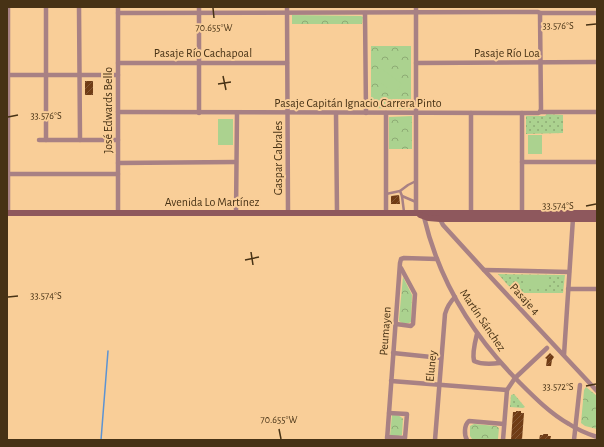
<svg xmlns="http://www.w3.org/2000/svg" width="604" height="447" viewBox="0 0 604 447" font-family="'Alegreya Sans',sans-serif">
  <defs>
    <pattern id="grass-dots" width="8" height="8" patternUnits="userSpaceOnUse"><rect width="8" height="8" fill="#abd28f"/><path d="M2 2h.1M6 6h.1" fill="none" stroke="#8dab74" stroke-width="1.8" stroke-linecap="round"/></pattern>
    <pattern id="forest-crowns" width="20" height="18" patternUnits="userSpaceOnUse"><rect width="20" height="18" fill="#abd28f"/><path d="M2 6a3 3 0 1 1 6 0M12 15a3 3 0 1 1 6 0" fill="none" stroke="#8dab74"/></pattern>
    <pattern id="building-hatch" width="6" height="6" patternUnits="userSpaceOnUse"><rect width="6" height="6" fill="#703c15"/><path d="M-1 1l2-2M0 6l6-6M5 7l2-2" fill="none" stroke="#825736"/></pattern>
  </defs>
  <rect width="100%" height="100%" fill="#f9ce98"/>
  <g fill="url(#grass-dots)">
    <path d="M547,114l16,1v18l-37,1v-18h19z"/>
    <path d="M498,274l67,1 -2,18h-48z"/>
    <path d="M514,394l11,13 -2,1 -13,-1 1,-12z"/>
  </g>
  <g fill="url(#forest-crowns)">
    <path d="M292,15l69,1 2,1 -1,7h-70z"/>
    <path d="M371,46h40v63l-40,-1z"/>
    <path d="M412,116v33h-23v-32z"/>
    <path d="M403,277l9,18 -1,27 -2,1h-7l-3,-2v-2z"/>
    <path d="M586,387l11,9v33l-12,-3 -4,-3 3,-33z"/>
    <path d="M392,415c4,0 8,0 11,4l-1,16 -4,1h-8z"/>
    <path d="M474,424l22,2 3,2 -1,11 -4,1 -22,-1 -2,-3v-10z"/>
  </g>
  <g fill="#abd28f">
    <path d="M382,69l20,15 -7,9 -20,-14z"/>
    <rect x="218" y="119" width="15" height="26"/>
    <rect x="528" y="135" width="14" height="19"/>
    <path d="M524,276h24l1,13h-25z"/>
  </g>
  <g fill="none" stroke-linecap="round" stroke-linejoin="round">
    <path stroke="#5c93d3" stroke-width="1.5" d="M101,440l7,-89"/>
  </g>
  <g fill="url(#building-hatch)">
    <rect x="85" y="81" width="8" height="14"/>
    <path d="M399,195l1,9h-9v-8z"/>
    <path d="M550,353l4,4 -2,3 -1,6h-5l1,-7 -2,-1z"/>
    <path d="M516,411h5v2h3l-2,27h-11l2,-28h3z"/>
    <path d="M543,434h5v2h3l-1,4h-11l1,-5h3z"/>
  </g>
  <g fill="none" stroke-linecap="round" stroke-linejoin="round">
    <g stroke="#a88184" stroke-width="2.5">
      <path d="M400,191l2,5 2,16"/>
      <path d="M386,194l14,-3 8,-6 8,-4"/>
      <path d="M402,196l14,6"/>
    </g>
    <g stroke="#a88184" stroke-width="4.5">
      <path d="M8,7v206"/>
      <path d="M46,7v133"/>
      <path d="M79,7l1,133"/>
      <path d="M199,7v106"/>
      <path d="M287,7l1,206"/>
      <path d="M416,7v206"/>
      <path d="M118,13l420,-1 2,1h57"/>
      <path d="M365,13l1,100"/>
      <path d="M118,63h169"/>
      <path d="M416,63l181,-1"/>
      <path d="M7,75h111"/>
      <path d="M118,112l420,1 2,-1h57"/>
      <path d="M540,112l1,-3 -1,-96"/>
      <path d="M336,113l1,100"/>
      <path d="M386,113v100"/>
      <path d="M39,140h79"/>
      <path d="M522,162h75"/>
      <path d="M118,163l118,-1"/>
      <path d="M7,174h111"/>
      <path d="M522,212v-99"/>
      <path d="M118,213v-206"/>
      <path d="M236,213l1,-100"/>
      <path d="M471,213v-100"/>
      <path d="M424,217c15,64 50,120 96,166 15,15 31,31 49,41 9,6 19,10 28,13"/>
      <path d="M440,219l3,6 41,45 113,121"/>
      <path d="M484,270l85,2"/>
      <path d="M568,289h29"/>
      <path d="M396,324l15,2 2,-2 2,-30 -14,-26"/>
      <path d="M477,334c-2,8 -5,19 -3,27 8,4 18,3 26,2"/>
      <path d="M393,353l48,5"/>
      <path d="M564,355l9,-137"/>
      <path d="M391,381l116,9"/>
      <path d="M387,437l18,1 2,-24 -18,-1"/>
      <path d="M387,440l13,-177 1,-4 3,-1 33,1"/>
      <path d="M435,440l10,-126c2,-7 4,-11 10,-17"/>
      <path d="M467,440c-3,-5 -3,-15 2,-19l35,3"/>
      <path d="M503,440l4,-50 8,-12 32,-30"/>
      <path d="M574,440l6,-55"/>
    </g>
    <g stroke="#8e585d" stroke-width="6">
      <path d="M7,213h590"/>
      <path d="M420,215l8,3 12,1h157"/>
    </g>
  </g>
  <path fill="none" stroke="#473215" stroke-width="1.5" d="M213,8l1,10M586,25l10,-1M223,76l3,14M218,84l13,-2M8,117l10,-2M586,206l10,-2M251,252l2,13M245,260l14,-3M8,297l10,-1M586,386l10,-2M279,429l2,10"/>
  <g text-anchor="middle" stroke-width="4" stroke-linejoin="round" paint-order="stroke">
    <g font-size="12" fill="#473215" stroke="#f9ce98">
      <text x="203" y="57">Pasaje Río Cachapoal</text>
      <text x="507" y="57">Pasaje Río Loa</text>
      <text x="358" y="107">Pasaje Capitán Ignacio Carrera Pinto</text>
      <text transform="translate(108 110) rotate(-90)" y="4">José Edwards Bello</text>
      <text transform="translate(278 158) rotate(-90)" y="4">Gaspar Cabrales</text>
      <text x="212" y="206">Avenida Lo Martínez</text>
      <text transform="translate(525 299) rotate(47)" y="4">Pasaje 4</text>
      <text transform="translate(483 320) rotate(56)" y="4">Martín Sánchez</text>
      <text transform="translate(385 331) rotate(-86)" y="4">Peumayen</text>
      <text transform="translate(431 366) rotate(-85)" y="4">Eluney</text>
    </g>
  </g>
  <g font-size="10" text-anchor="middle" fill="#473215" stroke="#f9ce98" stroke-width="4" stroke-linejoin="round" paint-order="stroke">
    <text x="558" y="29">33.576°S</text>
    <text x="214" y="31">70.655°W</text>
    <text x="46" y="119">33.576°S</text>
    <text x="558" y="209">33.574°S</text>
    <text x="46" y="299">33.574°S</text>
    <text x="558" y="390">33.572°S</text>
    <text x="279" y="423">70.655°W</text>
  </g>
  <rect width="604" height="447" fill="none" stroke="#473215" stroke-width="16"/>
</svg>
